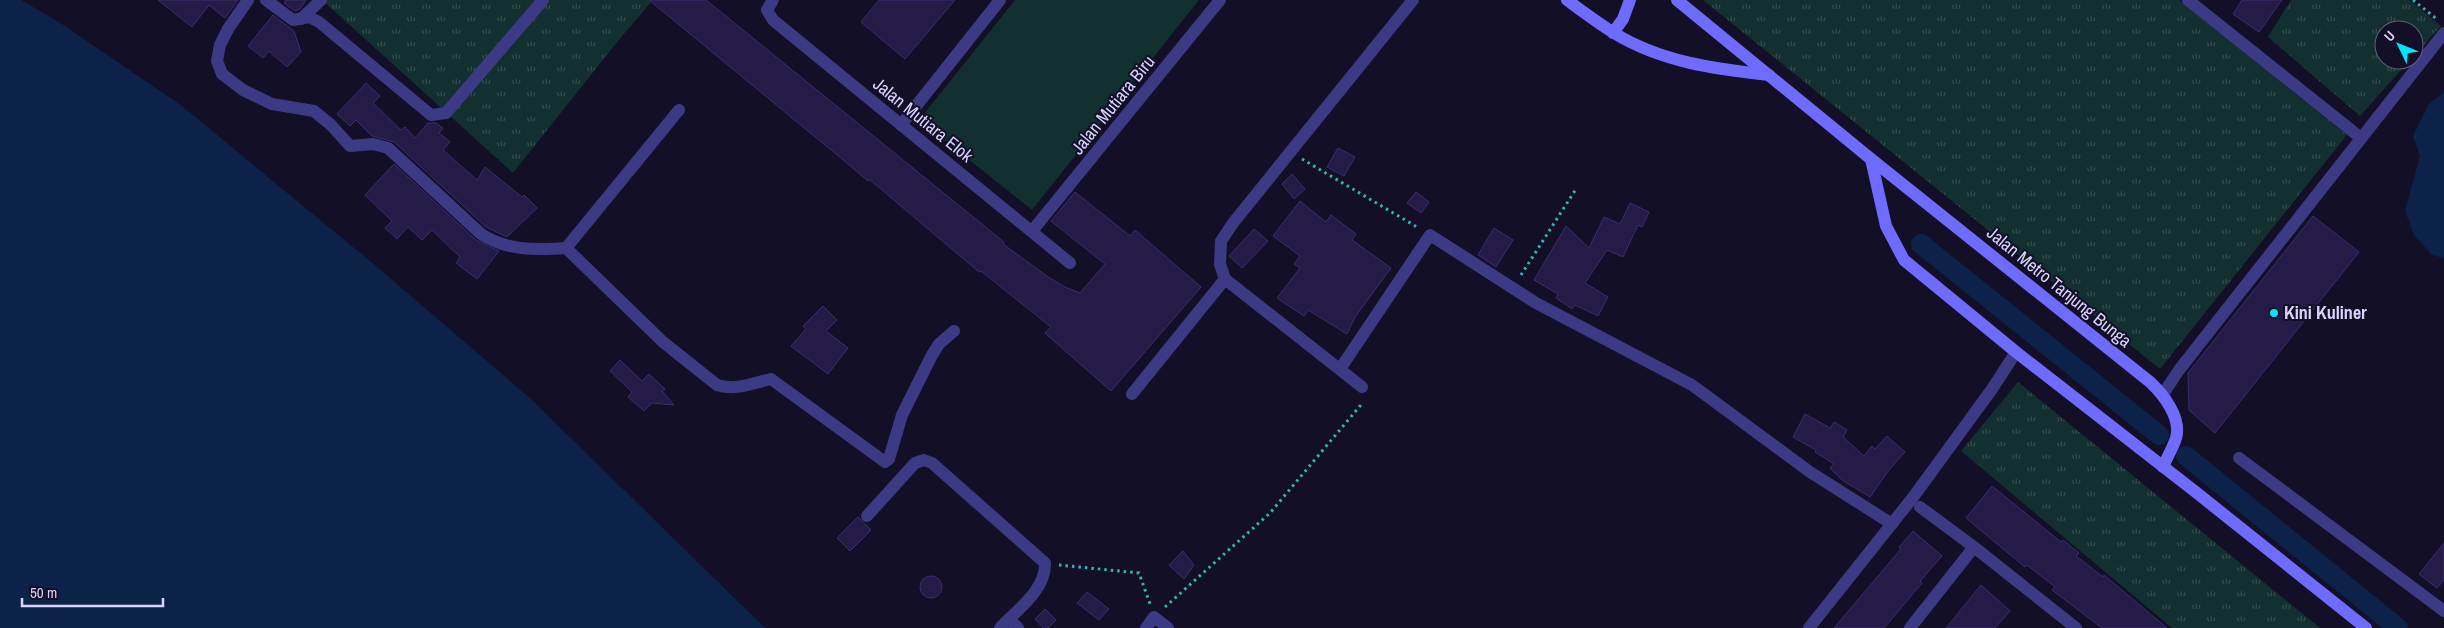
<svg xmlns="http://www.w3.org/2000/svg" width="2444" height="628" viewBox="0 0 2444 628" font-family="'Archivo Narrow',sans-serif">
  <defs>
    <pattern id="grass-tufts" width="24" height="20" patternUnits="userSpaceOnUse" patternTransform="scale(1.25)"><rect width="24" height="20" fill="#12302f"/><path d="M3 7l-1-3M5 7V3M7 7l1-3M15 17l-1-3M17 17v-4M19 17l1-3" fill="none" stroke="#344d4e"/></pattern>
  </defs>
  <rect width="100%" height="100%" fill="#130f26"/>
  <g fill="url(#grass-tufts)">
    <path d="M322,0h331l-36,42 -104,131z"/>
    <path d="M1703,0h476l168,135 -187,234z"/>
    <path d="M2291,0h118l32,26 -27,30v-26h-30v30h26l-50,56 -92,-79z"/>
    <path d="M2018,382l302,246h-148l-211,-177z"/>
  </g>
  <path fill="#12302f" d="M1015,0h184l-167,210 -113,-90z"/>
  <g fill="#0c2248">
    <path d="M0,0h21l38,22 123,84 194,160 154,132 235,230h-765z"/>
    <path d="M2444,92v166l-12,-3 -18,-20 -9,-24 15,-55 -7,-20 16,-32z"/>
  </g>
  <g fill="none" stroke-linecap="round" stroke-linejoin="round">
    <g stroke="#0c2248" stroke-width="20">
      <path d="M1921,244l238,191"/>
      <path d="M2186,456l212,172"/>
    </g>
  </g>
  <g fill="#241b47" stroke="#3b2d73">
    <path d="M158,0h80l-13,18 -16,-13 -17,22z"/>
    <path d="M286,0h20l-6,9 -5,2 -11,-8z"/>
    <path d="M649,0h57l298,242 -1,2 45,33 17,10 15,6 25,-29 -54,-43 24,-29 55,44 5,-6 66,57 -90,104 -66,-58 6,-6 -70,-56 -2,1 -110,-93 -1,2 -20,-17z"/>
    <path d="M879,0h76l-50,59 -44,-37z"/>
    <path d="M2242,0h40l-23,32 -26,-18z"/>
    <path d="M273,15l21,16 7,21 -14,15 -18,-16 -6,7 -15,-12z"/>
    <path d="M366,83l14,13 -7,7 28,27 4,-3 10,11 13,-15h8l7,5 -4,5 11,9 -7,8 34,30 8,-13 37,30 2,-2 13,13 -30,29 -21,-10 -92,-85 -22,-6 -16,-16 -6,6 -13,-12z"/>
    <path d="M1338,148l17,9 -11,19 -17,-9z"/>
    <path d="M394,164l82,76 23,11 -22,28 -21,-16 4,-6 -28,-27 -10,10 -14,-13 -11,12 -12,-11 7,-7 -27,-26z"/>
    <path d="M1292,174l13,15 -11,10 -12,-15z"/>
    <path d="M1416,192l13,10 -8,11 -14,-10z"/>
    <path d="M1300,201l26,21 5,-7 25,19 -4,6 39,28 -36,49 -8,17 -39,-24 -4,6 -27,-18 23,-30 -6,-4 6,-8 -27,-20z"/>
    <path d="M1630,203l19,9 -7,15 -4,-2 -15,32 -16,-7 -22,33 23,14 -10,19 -23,-11 -3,4 -16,-11 2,-4 -24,-14 32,-54 23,22 15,-31 16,7z"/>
    <path d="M2313,216l46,36 -144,181 -26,-23 -1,-37z"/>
    <path d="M1494,228l19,12 -17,27 -18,-12z"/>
    <path d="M1254,229l14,12 -26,27 -13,-12z"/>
    <path d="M823,306l14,14 -11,11 22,17 -20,26 -37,-28 15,-17 -3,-3z"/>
    <path d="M620,360l22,21 7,-7 16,15 -3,2 12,14 -22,-2 -8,8 -16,-14 4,-5 -22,-21z"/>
    <path d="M1805,414l25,14 4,-6 13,8 -4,7 21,19 8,-10 3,3 12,-13 18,16 -16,18 -19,27 -28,-17 -12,-12 4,-4 -19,-12 1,-2 -23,-13z"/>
    <path d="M1992,486l69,56 2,-2 16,13 -3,3 27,21 1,-2 63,53h-65l-50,-38 3,-3 -28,-22 -2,2 -59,-49z"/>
    <path d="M858,517l13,13 -21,21 -13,-13z"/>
    <path d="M1913,531l29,25 -22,25 2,2 -38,45h-50l67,-79 -2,-2z"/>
    <path d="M2444,543v37l-7,8 -18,-14z"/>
    <path d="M1183,551l11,14 -10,14 -15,-14z"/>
    <circle cx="931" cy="587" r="11"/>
    <path d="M1981,585l29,26 -15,17h-49z"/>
    <path d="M1087,592l22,17 -10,11 -22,-17z"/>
    <path d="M1045,609l11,11 -8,8h-5l-8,-9z"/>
  </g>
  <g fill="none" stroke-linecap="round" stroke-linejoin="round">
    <g stroke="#2fb8b0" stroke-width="3" stroke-dasharray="2.5 4" stroke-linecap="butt">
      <path d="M2413,0l25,20"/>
      <path d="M1302,159l115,68"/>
      <path d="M1521,275l55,-86"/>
      <path d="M1059,565l80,8 11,31"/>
      <path d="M1165,607l105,-94 90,-107 1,-5"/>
    </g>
    <g stroke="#3d3a85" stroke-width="12">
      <path d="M248,0l-20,29 -8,16 -3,16 5,13 21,16 29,14 42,7 17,14 19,21 23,-2 15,4 93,86c26,17 55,16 85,14l97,94 54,43c17,6 37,-2 54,-6l114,83 4,-3 13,-44 30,-60 7,-11 15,-13"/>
      <path d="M266,0l27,20 16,-3 10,5 112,93 15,-2 97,-113"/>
      <path d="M773,0l-6,10 6,10 297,243"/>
      <path d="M2188,0l173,138"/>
      <path d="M301,19l20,-19"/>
      <path d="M901,125l99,-125"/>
      <path d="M1032,231l188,-231"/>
      <path d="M566,248l113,-138"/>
      <path d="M1340,369l90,-134 106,68 156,82 118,87 82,52"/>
      <path d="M1362,387l-137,-108 -5,-15 1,-23 12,-18 180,-223"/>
      <path d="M1132,394l93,-115"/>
      <path d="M2163,394l16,-24 265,-337"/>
      <path d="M2239,458l205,153"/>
      <path d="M867,516l48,-53 9,-3 8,3 113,100c1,27 -28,47 -45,65"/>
      <path d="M1974,547l102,81"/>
      <path d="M1009,619l9,9"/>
      <path d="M1146,628l8,-11 14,11"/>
      <path d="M1809,628l105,-132 78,-107 24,-37"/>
      <path d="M1910,628l64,-81 -54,-40"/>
    </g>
    <g stroke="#6f6bff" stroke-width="12">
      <path d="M1567,0c15,11 31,23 47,33 47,29 101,36 155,42"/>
      <path d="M1677,0l194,159 279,223c13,12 32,36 26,56 -3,10 -9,19 -13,29"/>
      <path d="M1613,33l10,-14 7,-19"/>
      <path d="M1871,159l15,67 18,34 112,92 181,141 169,135"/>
    </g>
  </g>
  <circle fill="#00e5ff" stroke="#130f26" stroke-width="2" cx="2274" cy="313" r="5"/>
  <g text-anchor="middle" stroke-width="4" stroke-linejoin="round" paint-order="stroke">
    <g font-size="18" fill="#d9d4ff" stroke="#130f26">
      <text transform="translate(1113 105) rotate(-51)" y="6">Jalan Mutiara Biru</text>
      <text transform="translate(923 120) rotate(39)" y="6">Jalan Mutiara Elok</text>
      <text transform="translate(2059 287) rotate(39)" y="6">Jalan Metro Tanjung Bunga</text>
    </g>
    <g font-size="18" font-weight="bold" fill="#d9d4ff" stroke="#130f26" text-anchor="start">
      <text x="2284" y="319">Kini Kuliner</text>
    </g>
  </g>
  <g transform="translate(2399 45) rotate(313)"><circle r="24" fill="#130f26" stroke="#625e7d"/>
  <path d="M0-4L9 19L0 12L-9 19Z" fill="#00e5ff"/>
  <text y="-8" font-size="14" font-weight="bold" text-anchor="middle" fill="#d9d4ff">U</text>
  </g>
  <path d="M22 598v8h141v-8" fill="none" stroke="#d9d4ff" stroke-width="2.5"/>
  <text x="30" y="598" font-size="15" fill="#d9d4ff" stroke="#130f26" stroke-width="4" paint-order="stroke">50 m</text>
</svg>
